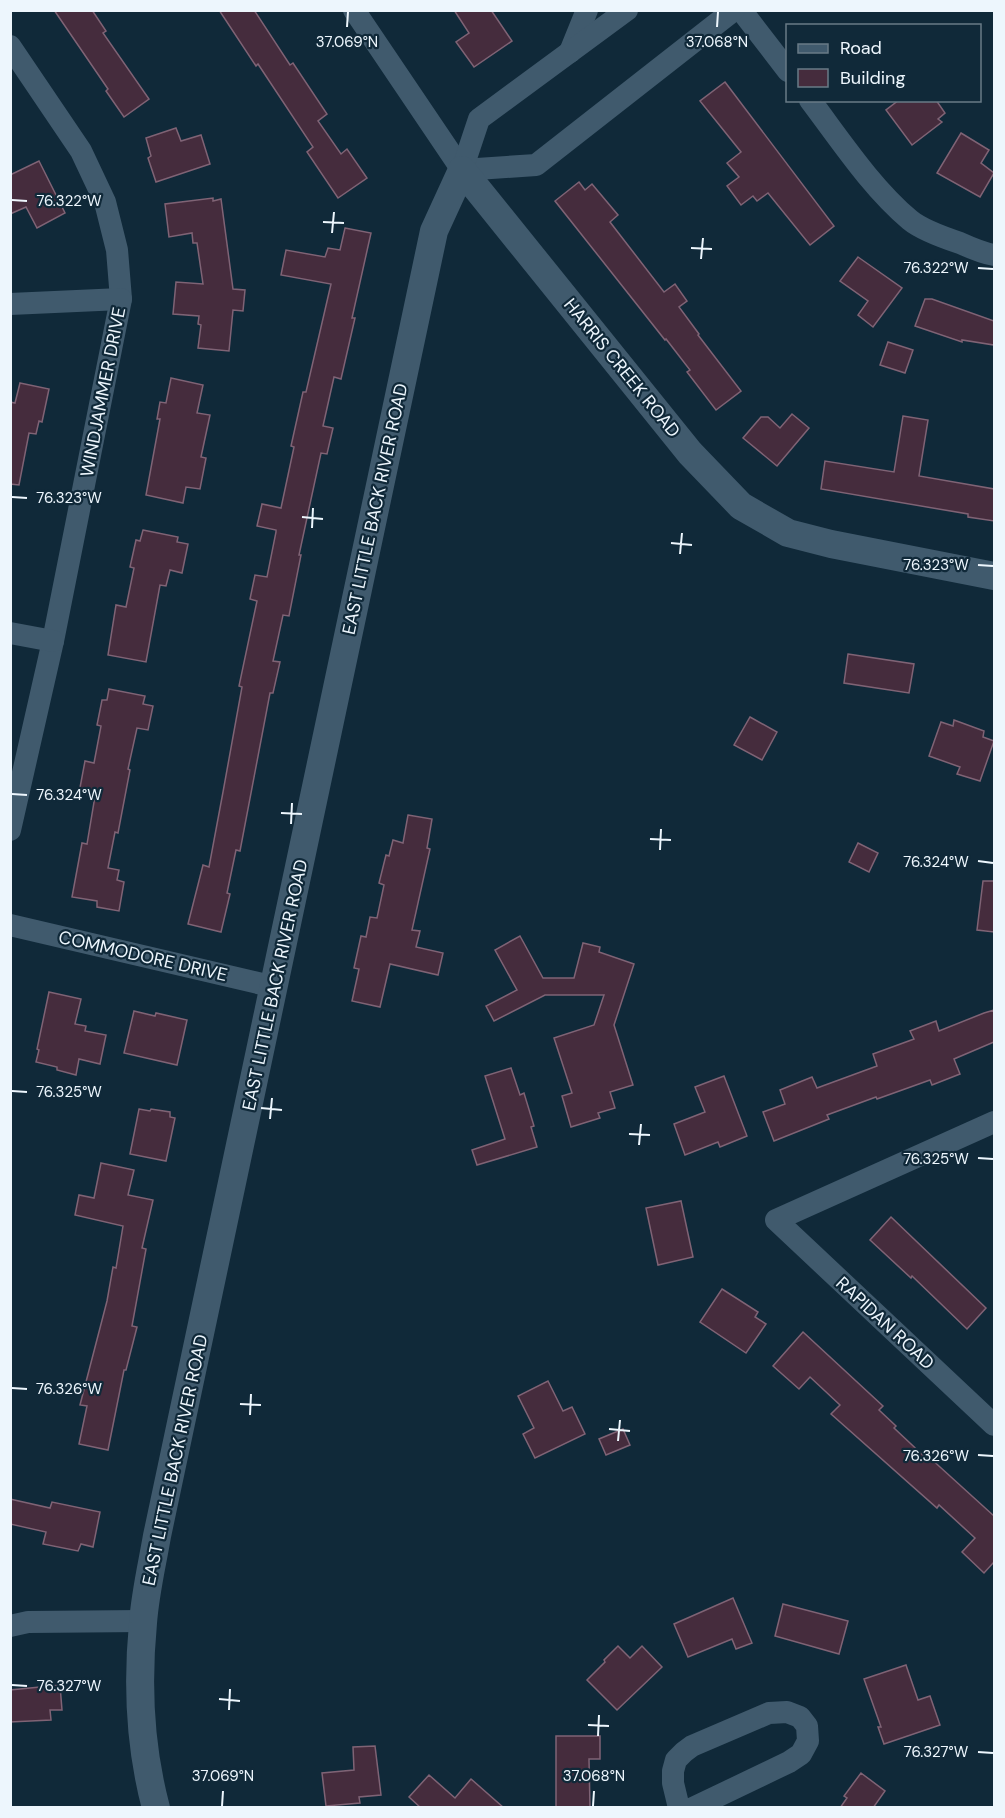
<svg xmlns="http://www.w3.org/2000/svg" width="1005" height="1818" viewBox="0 0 1005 1818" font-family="'DM Sans',sans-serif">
  <rect width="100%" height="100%" fill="#102939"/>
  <g fill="#452c3d" stroke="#7f6375" stroke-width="1.5">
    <path d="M54,10h38l14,21 -3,2 46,66 -25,18 -18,-26 2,-2z"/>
    <path d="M219,10h35l36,55 3,-2 34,51 -9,7 23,33 6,-5 20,29 -29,20 -31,-46 6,-5 -55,-83 -2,2z"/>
    <path d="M454,10h37l21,31 -38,26 -18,-25 13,-9z"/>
    <path d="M725,82l109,144 -24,19 -42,-52 -11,8 -4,-5 -12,9 -14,-19 12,-9 -12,-14 14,-11 -41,-51z"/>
    <path d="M899,100h37l9,13 -7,6 4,3 -30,23 -26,-35z"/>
    <path d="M176,128l5,13 20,-6 9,29 -54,18 -8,-24 3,-2 -5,-18z"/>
    <path d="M961,133l28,17 -8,13 13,10 -14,24 -43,-24z"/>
    <path d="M39,161l26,52 -28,15 -11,-21 -16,7v-39z"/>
    <path d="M579,182l6,8 7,-6 26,31 -8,7 54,70 11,-8 12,17 -8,6 20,27 -1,1 43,56 -25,19 -29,-38 3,-2 -24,-31 -1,1 -110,-139z"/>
    <path d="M213,198v3l8,-2 12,90 12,1 -2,21 -10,-1 -4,41 -31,-3 3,-23 -3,-1 1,-8 -26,-2 3,-32 27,2 -6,-41h-4l-1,-10 -23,4 -4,-33z"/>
    <path d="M345,228l26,5 -19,85h3l-14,61 -7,-2 -11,49 10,2 -6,26 -6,-1 -22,102h2l-12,61 -6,-1 -10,46 7,1 -7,31h-3l-30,158 -4,-1 -9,43 3,1 -9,38 -33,-8 15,-59 6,2 14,-75 19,-105 -3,-1 18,-85 -7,-2 5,-24 12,2 9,-45v-2l-19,-4 5,-22 19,4 13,-61 -3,-1 12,-54h3l25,-108 -50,-9 5,-25 39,7 3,-9 12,2z"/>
    <path d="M858,257l44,31 -29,39 -15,-12 10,-14 -28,-20z"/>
    <path d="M925,299h7l62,22v24l-32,-5v2l-47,-16z"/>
    <path d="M888,342l25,8 -8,23 -25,-8z"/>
    <path d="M171,378l32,7 -6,28 13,2 -9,42 5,1 -6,31 -14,-2 -3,16 -37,-8 14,-76h-3l3,-17 6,1z"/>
    <path d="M20,383l29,6 -7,33 -3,-1 -3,13 -7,-1 -10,52 -9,-1v-82l5,1z"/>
    <path d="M792,414l17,14 -32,38 -34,-28 18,-21h7l12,11z"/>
    <path d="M903,416l25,4 -9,56 75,13v32l-26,-4v-3l-147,-25 4,-28 69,11z"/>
    <path d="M143,530l35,7 -1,5 11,2 -6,29 -12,-3 -4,16 -6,-1 -14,77 -38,-7 8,-50 10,2 8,-39 -4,-1 6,-27 4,1z"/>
    <path d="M848,654l66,10 -5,29 -65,-10z"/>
    <path d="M109,689l36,7 -2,8 10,2 -5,24 -11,-2 -9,41 2,1 -12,63 -3,-1 -7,36 11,2 -2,10 7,2 -5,29 -22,-4v-6l-25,-4 10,-54 5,1 8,-48 -16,-3 6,-32 9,2 7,-37 -4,-1 5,-25h5z"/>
    <path d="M750,717l27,15 -15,28 -28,-15z"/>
    <path d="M954,720l30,11 -1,6 11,4 -14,40 -23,-7 3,-7 -31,-11 12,-34 12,4z"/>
    <path d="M408,815l24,4 -5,29 3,1 -18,81 8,1 -4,16 27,6 -5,22 -48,-11 -10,43 -28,-6 7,-32 -5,-1 7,-32 5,1 4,-20 7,1 7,-33 -5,-2 7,-28 3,1 4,-16 10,3z"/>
    <path d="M858,843l20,10 -9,19 -20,-10z"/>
    <path d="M983,881h11v51l-17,-2z"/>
    <path d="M520,936l23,42h31l9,-35 17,4 -1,5 35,12 -20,61 19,60 -23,7 5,16 -17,5 2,5 -29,9 -9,-31 10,-3 -18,-55 40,-13 10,-30h-59l-51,26 -8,-15 31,-16 -22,-40z"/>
    <path d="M49,992l32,7 -6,25 11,2 -1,5 21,4 -6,29 -21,-5 -3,16 -19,-5v-3l-21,-5 3,-12 -2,-1z"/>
    <path d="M994,1010v32l-40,17 6,15 -28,11 -2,-5 -53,19 -1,-2 -49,18 2,4 -55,22 -11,-29 22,-8 -5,-14 32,-13 5,11 60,-22 -4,-12 41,-15 -4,-8 26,-10 3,10 45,-18z"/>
    <path d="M134,1011l21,5 1,-3 31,7 -10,45 -53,-12z"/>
    <path d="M511,1068l9,27 4,-2 10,33 -3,1 6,20 -60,18 -5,-15 33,-11 -20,-63z"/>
    <path d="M724,1076l23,60 -27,11 -2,-5 -33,13 -11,-31 31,-12 -10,-25z"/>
    <path d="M139,1109l11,2 1,-2 19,3v5l5,1 -9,43 -36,-7z"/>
    <path d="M101,1163l33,7 -6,25 25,5 -11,48 4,1 -14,77 5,1 -11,43h-2l-16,80 -29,-6 8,-38 -7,-1 27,-104 6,-34 3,1 7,-42 -48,-11 4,-20 15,3z"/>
    <path d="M681,1201l12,56 -35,8 -12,-57z"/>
    <path d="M891,1217l95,91 -19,21 -55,-53 -1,2 -41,-38z"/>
    <path d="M722,1289l36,23 -3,5 11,7 -20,29 -46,-31z"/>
    <path d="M803,1332l80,74 -4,4 17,16 -2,2 33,31 2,-2 65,59v46l-10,11 -22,-21 13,-14 -36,-33 -2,3 -106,-94 9,-9 -30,-28 -11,12 -26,-23z"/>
    <path d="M548,1381l15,30 9,-4 13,27 -50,24 -12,-24 11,-6 -16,-32z"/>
    <path d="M623,1429l7,16 -24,10 -7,-16z"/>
    <path d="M10,1499l40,9 2,-6 48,10 -7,35 -12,-3 -3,7 -35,-7 3,-12 -36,-8z"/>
    <path d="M733,1598l19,45 -16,6 -4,-10 -44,18 -14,-33z"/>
    <path d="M783,1604l65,17 -9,33 -64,-18z"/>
    <path d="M618,1646l12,12 12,-12 20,21 -45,43 -30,-30 18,-18 -1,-2z"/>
    <path d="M906,1665l12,35 12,-4 10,29 -56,19 -6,-17h3l-17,-48z"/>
    <path d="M60,1685l2,25h-12l1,10 -41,2v-32z"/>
    <path d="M556,1736h44v23h-11l1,49h-34z"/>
    <path d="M375,1746l6,49 -22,2 1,6 -34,3 -4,-33 32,-3 -1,-23z"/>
    <path d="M861,1773l24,18 -12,17h-33l7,-10 -3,-2z"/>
    <path d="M429,1775l26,23 16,-19 33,29h-83l-12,-11z"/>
  </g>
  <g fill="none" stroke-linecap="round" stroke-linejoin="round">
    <g stroke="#405a6d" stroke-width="22">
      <path d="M354,10l108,160"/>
      <path d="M741,10l47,61"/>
      <path d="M10,46l71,105 24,51 12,48 4,49 -68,342 -43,189"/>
      <path d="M570,52l17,-42"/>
      <path d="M810,100c31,41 61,87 100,120 12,10 35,18 50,23 11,5 22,10 34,12"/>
      <path d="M462,170l74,-5 198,-155"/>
      <path d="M462,170l17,-51 148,-109"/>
      <path d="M10,304l111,-5"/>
      <path d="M10,633l43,8"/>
      <path d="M10,925l265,62"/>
      <path d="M994,1122l-218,98 218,205"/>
      <path d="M10,1626l18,-4 115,-1"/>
      <path d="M679,1808l-6,-25v-12l3,-11 8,-8 8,-6 77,-33 18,-1 13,5 7,9 1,15 -7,13 -12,8 -96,46"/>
    </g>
    <path stroke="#405a6d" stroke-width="28" d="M156,1808c-16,-60 -19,-123 -13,-185 2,-29 9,-58 14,-87l277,-1305 28,-61 228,283 51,53 47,27 43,11 163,32"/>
  </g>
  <path fill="none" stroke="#edf6fd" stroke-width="2" d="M347,27l1,-15M717,27l1,-15M12,200l15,1M323,222l21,1M332,233l2,-21M691,248l21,1M701,259l2,-21M978,268l15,1M12,497l15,1M302,517l21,2M312,528l1,-20M671,543l21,2M680,554l2,-21M978,565l15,1M12,794l15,1M281,813l21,1M291,824l1,-21M650,839l21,1M660,850l1,-21M978,861l15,2M12,1091l15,1M261,1108l21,2M270,1119l2,-21M629,1134l21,1M639,1145l2,-21M978,1158l15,1M12,1388l15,1M240,1404l21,1M250,1415l1,-21M609,1429l21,2M618,1441l2,-21M978,1455l15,1M12,1685l15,1M219,1699l21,2M229,1710l1,-21M588,1725l21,1M598,1736l1,-21M978,1752l15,1M222,1806l1,-15M593,1806l1,-15"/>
  <g text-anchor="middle" stroke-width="4.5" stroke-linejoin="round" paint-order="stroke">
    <g font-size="18" fill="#edf6fd" stroke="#102939">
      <text transform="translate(622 368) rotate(51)" y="6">HARRIS CREEK ROAD</text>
      <text transform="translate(103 392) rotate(-79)" y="6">WINDJAMMER DRIVE</text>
      <text transform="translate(375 509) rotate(-78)" y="6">EAST LITTLE BACK RIVER ROAD</text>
      <text transform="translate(143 956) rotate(13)" y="6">COMMODORE DRIVE</text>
      <text transform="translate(275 985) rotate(-78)" y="6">EAST LITTLE BACK RIVER ROAD</text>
      <text transform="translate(885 1323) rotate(43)" y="6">RAPIDAN ROAD</text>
      <text transform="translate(175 1460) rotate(-78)" y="6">EAST LITTLE BACK RIVER ROAD</text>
    </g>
  </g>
  <g font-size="15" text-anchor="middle" fill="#edf6fd" stroke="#102939" stroke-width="4.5" stroke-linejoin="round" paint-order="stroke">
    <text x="347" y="47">37.069°N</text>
    <text x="717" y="47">37.068°N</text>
    <text x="69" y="206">76.322°W</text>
    <text x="936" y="273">76.322°W</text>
    <text x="69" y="503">76.323°W</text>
    <text x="936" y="570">76.323°W</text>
    <text x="69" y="800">76.324°W</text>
    <text x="936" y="867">76.324°W</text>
    <text x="69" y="1097">76.325°W</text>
    <text x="936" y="1164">76.325°W</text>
    <text x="69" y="1394">76.326°W</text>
    <text x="936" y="1461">76.326°W</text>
    <text x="69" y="1691">76.327°W</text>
    <text x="936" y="1757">76.327°W</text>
    <text x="223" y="1781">37.069°N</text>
    <text x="594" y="1781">37.068°N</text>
  </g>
  <rect width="1005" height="1818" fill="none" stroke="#edf6fd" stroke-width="24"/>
  <rect x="786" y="24" width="195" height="78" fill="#102939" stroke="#687b87" stroke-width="1.5"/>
  <rect x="798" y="44" width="30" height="9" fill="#405a6d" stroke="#687b87" stroke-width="1.5"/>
  <text x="840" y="54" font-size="18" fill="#edf6fd">Road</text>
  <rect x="798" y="69" width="30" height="18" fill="#452c3d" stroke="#687b87" stroke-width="1.5"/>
  <text x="840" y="84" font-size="18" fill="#edf6fd">Building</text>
</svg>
